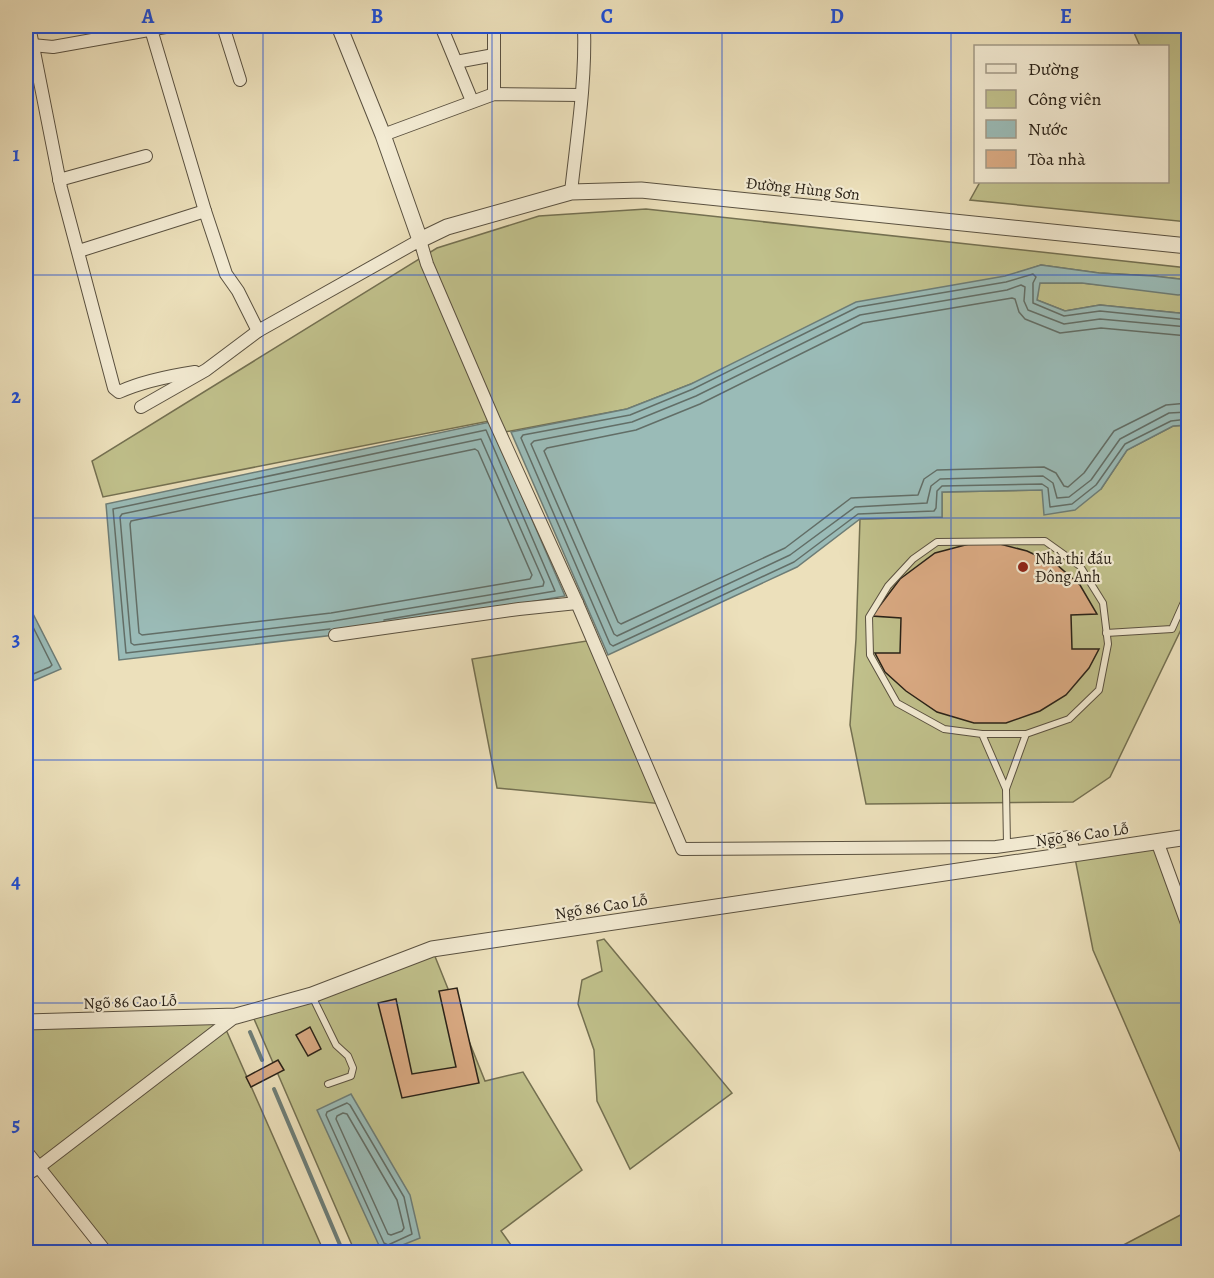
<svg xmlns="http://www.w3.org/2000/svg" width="1214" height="1278" viewBox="0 0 1214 1278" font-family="Alegreya,serif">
  <rect width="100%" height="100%" fill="#ece0bb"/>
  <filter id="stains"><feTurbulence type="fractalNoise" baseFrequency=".00333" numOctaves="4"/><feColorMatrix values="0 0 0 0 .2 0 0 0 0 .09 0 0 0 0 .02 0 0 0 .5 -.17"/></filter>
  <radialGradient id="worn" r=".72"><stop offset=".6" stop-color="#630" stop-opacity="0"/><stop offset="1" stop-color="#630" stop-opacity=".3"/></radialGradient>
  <g fill="#c0c08b" stroke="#747051" stroke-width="1.5">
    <path d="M1131,26h57v196l-218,-22 10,-18h188v-136h-28z"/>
    <path d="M646,209l542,59v12l-35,-4 -54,-3 -58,-8 -350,119 -64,25 -127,24 -6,-13 -391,77 -11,-36 345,-213 102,-32z"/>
    <path d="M1039,283h43l106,11v20l-88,-9 -35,6 -28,-11z"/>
    <path d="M1188,425v190l-78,162 -37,25 -207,2 -16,-79 6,-86 4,-120 82,-2v-25l159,-3 26,-39 46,-24z"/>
    <path d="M593,640l70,164 -166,-16 -25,-129z"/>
    <path d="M1157,841l31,84v244l-95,-219 -19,-97z"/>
    <path d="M604,939l128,154 -102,76 -33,-68 -3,-51 -16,-46 4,-24 20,-9 -5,-30z"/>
    <path d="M432,949l53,132 38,-9 59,98 -81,61 15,21h-161l-104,-240z"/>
    <path d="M220,1016l104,236h-218l-80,-101v-129z"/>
    <path d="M1188,1211v41h-75l-1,-1z"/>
  </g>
  <g fill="#9abbb7" stroke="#6d7d77" stroke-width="1.5">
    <path d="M1041,265l58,8 54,3 35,4v14l-10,1 -96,-12h-42l-3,17 28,11 35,-6 88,9v111l-15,1 -46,24 -26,39 -26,21 -31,5 -2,-25 -100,2v25l-82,2 -63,48 -189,88 -97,-223 116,-23 64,-25 165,-82 149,-26z"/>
    <path d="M490,422l75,174 -230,39 -216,25 -13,-156z"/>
    <path d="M26,600l35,69 -35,15z"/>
    <path d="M351,1094l59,101 10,43 -35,14h-3l-65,-142z"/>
  </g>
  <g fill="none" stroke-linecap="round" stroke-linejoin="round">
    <g stroke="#626e67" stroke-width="1.5">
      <path d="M1188,320l-88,-9 -36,5 -31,-13v-20l3,-6 -3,-3 -27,8 -148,25 -165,82 -63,26 -107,20 -2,3 89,206 3,2 181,-84 64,-48 76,-3 2,-3 1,-17 5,-5 100,-2 6,4 2,19 22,-3 24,-19 29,-41 46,-23 17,-2"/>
      <path d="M1188,327l-88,-8 -36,5 -36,-14 -4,-9 1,-14 -4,-2 -14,5 -147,25 -164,81 -64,26 -98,19 -3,3 83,190 3,2 173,-81 65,-48 72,-4 4,-17 9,-7 103,-3 10,7 4,15 12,-1 22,-17 29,-41 49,-26 19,-1"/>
      <path d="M1188,336l-87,-8 -41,5 -35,-14 -6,-7 -4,-13 -3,-1 -149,25 -163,81 -64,26 -89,18 -3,3 74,171 3,2 164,-76 66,-50 67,-3 6,-16 13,-9 107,-3 12,6 8,13 4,1 16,-14 30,-42 52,-26 22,-2"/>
      <path d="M481,439l63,143 -1,4 -210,35 -199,24 -3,-2 -11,-126 2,-3z"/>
      <path d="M475,449l3,2 54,124 -2,4 -199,34 -189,22 -3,-2 -9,-109 1,-3z"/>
      <path d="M26,613l26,52 -2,2 -24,10"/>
      <path d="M330,629l-204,24 -13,-144 373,-79 69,161 -171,29"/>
      <path d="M347,1103l3,2 54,92 8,37 -24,11 -4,-2 -58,-128 1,-3z"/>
      <path d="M343,1113l4,1 50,86 7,28 -2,3 -11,4 -3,-1 -52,-115 1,-3z"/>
    </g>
    <g stroke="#6d7d77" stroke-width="4">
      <path d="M250,1032l12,28"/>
      <path d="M274,1089l69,163"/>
    </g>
  </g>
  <g fill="#daaa83" stroke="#292117" stroke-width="1.5">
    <path d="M969,544h31l27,7 30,14 23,20 17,29 -26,1 1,34h27l-10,19 -23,27 -26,16 -34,12h-32l-37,-11 -31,-21 -21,-19 -10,-19h25l1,-35 -29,-2 28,-37 35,-26z"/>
    <path d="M457,988l22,95 -77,15 -24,-95 18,-4 16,75 44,-7 -17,-76z"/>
    <path d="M310,1027l11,22 -13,7 -12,-21z"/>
    <path d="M278,1060l6,10 -33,17 -5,-10z"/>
  </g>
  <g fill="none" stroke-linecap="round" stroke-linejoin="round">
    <defs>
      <g id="service">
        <path d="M1106,633l66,-4 12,-27"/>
        <path d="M982,734h44"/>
        <path d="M1006,789l-24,-55 -38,-5 -47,-26 -27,-48 -1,-38 19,-31 25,-27 24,-17 108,-1 35,25 23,37 5,41 -9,46 -30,29 -43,15 -20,55 1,56"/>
        <path d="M312,996l24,49 12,11 5,12 -2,8 -23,8"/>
      </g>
      <g id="minor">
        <path d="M29,26l32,162 53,200 5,4c24,-11 50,-16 76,-20"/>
        <path d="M150,26l55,185 21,63 12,17 20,40"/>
        <path d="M223,26l17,54"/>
        <path d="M441,26l31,75"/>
        <path d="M494,26v68"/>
        <path d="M26,49l6,-4 21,2 118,-21"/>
        <path d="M456,62l38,-7"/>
        <path d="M383,135l111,-41 87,1"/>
        <path d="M59,180l87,-24"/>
        <path d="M571,192c6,-55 15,-111 13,-166"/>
        <path d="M79,251l126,-40"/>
        <path d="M141,407l65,-37 52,-39 162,-91 7,24 67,156 83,183 105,246 314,-2 74,-10 4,16"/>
        <path d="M335,635l184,-26 58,-6"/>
        <path d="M1157,841l31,85"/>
        <path d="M26,1151l80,101"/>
        <path d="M26,1175l13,-8 197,-151"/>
      </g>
      <g id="tertiary">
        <path d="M339,26l44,109 37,105 27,-13 124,-35 70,-2 547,56"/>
        <path d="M26,1022l210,-6 76,-21 120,-46 756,-112"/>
      </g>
    </defs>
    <use href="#service" stroke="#5a5140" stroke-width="8"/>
    <use href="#minor" stroke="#5a5140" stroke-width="14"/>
    <use href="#tertiary" stroke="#5a5140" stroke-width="17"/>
    <use href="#service" stroke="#f3ebd3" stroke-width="6"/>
    <use href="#minor" stroke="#f3ebd3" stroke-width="12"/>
    <use href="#tertiary" stroke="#f3ebd3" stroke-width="15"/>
  </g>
  <path fill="none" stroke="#1d4ed8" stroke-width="1.5" stroke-opacity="0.55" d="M263,26v1226M492,26v1226M722,26v1226M951,26v1226M26,275h1162M26,518h1162M26,760h1162M26,1003h1162"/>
  <circle fill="#8f2418" stroke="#f3ebd3" stroke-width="2" cx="1023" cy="567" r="6"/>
  <g text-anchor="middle" stroke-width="4.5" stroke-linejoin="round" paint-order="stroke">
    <g font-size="16" fill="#292117" stroke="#f3ebd3">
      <text transform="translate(803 188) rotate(6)" y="6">Đường Hùng Sơn</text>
      <text transform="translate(1082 834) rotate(-8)" y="6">Ngõ 86 Cao Lỗ</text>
      <text transform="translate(601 906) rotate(-9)" y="6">Ngõ 86 Cao Lỗ</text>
      <text transform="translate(130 1001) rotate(-2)" y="6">Ngõ 86 Cao Lỗ</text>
    </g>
    <g font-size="16" fill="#292117" stroke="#f3ebd3" text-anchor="start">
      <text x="1035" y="564">Nhà thi đấu<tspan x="1035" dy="18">Đông Anh</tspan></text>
    </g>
  </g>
  <rect width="1214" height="1278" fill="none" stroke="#ece0bb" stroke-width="66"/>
  <rect x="974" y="45" width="195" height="138" fill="#f3ebd3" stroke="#a29a88" stroke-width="1.5"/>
  <rect x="986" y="64" width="30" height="9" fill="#f3ebd3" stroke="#a29a88" stroke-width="1.5"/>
  <text x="1028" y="75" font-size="18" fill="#292117">Đường</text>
  <rect x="986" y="90" width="30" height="18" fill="#c0c08b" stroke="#a29a88" stroke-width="1.5"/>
  <text x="1028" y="105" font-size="18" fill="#292117">Công viên</text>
  <rect x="986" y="120" width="30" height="18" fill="#9abbb7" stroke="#a29a88" stroke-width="1.5"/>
  <text x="1028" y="135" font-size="18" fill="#292117">Nước</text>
  <rect x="986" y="150" width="30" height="18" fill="#daaa83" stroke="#a29a88" stroke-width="1.5"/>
  <text x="1028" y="165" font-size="18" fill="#292117">Tòa nhà</text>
  <rect x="33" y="33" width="1148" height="1212" fill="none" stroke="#1d4ed8" stroke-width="2"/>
  <g font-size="20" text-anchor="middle" font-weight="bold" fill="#1d4ed8">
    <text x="148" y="23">A</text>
    <text x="377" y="23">B</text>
    <text x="607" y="23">C</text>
    <text x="837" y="23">D</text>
    <text x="1066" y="23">E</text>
    <text x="16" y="161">1</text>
    <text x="16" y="403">2</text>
    <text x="16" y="646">3</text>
    <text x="16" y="888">4</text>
    <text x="16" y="1131">5</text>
  </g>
  <rect width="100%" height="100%" filter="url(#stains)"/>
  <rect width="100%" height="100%" fill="url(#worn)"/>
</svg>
